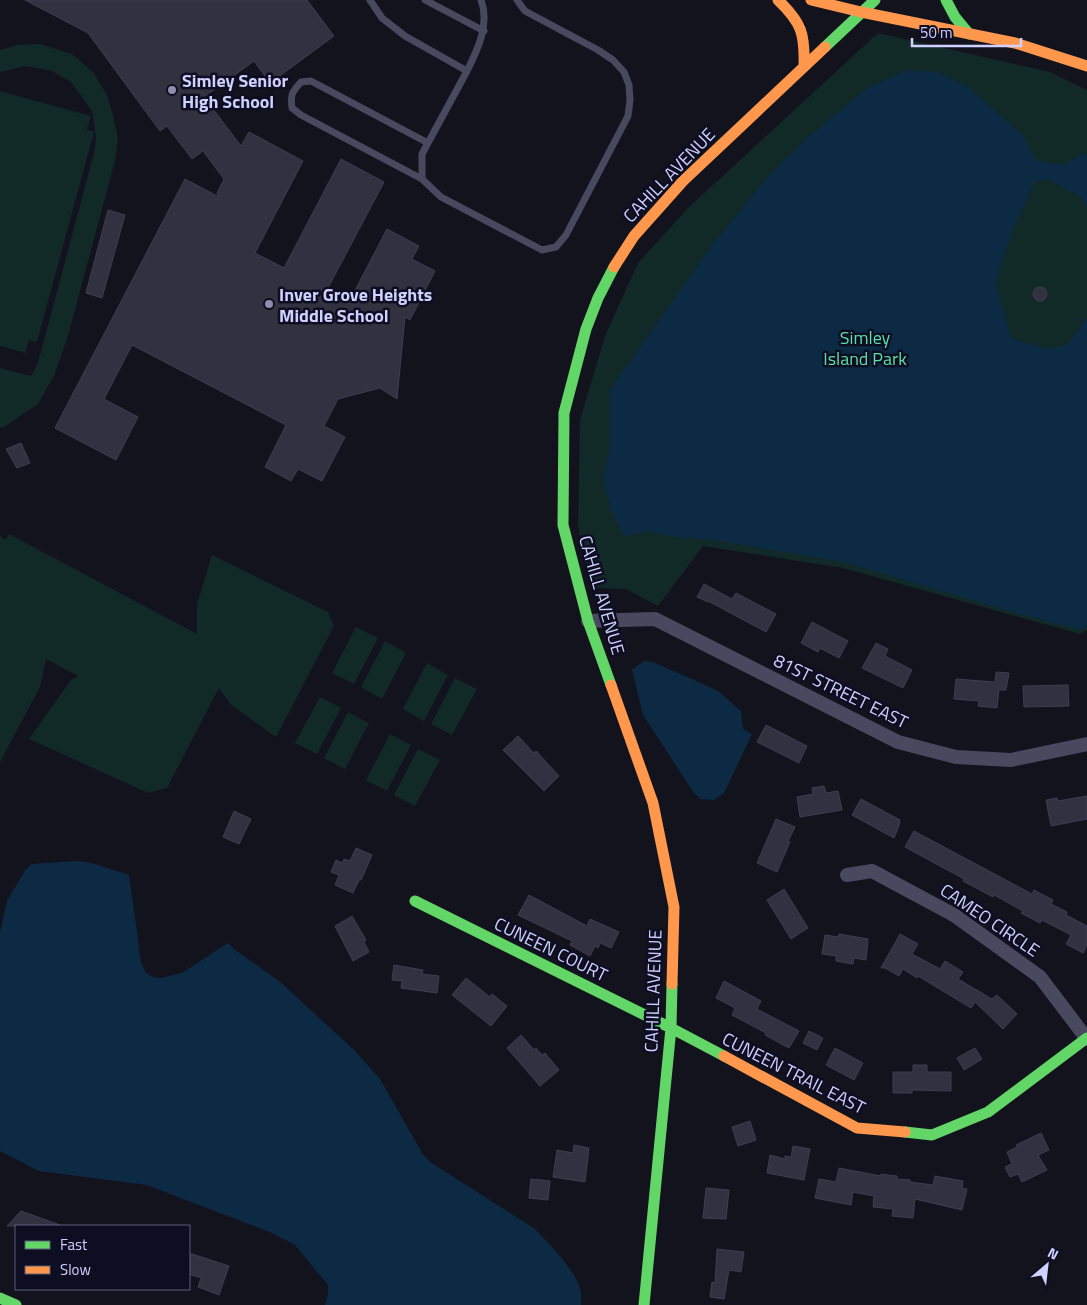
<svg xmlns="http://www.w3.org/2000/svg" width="1087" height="1305" viewBox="0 0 1087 1305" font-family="'Titillium Web',sans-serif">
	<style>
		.green { fill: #112927 }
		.water { fill: #0d2a44 }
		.building { fill: #313140; stroke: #3e3d52 }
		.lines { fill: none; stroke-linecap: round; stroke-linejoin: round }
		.lane { stroke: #48495f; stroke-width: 7 }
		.street { stroke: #48495f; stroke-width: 14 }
		.fast { stroke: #63d668; stroke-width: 11 }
		.slow { stroke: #ff974d; stroke-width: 11 }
		.poi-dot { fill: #8e8eb0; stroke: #0e0e23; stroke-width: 2 }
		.labels { text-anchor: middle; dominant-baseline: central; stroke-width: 5; stroke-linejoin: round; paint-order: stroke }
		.poi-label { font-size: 18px; font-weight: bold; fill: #d0d1ff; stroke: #0e0e23; text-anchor: start }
		.street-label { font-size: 18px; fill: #d0d1ff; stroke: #0e0e23 }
		.park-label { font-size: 18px; fill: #5cdfab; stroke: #0e0e23 }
	</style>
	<rect width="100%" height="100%" fill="#13131e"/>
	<!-- green -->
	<path class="green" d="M878,33L1050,72L1087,90V630L1080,634L843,568L703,546L658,606L626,589L592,588L578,526L580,420L605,336L638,263L688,208Z
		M40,44L72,54L94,73L107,95L113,115L118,138L115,161L68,336L54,376L38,404L4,427H0V368L31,376L38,363L94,153L96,138L92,111L71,82L52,71L25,66L0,72V50L17,45Z
		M0,91L91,116L87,129L94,132L37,342L29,340L25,353L0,346Z
		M9,534L197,634V604L212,555L328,612L334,626L276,737L231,705L219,688L167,788L148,793L29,739L71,680L78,676L46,659L40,687L0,762V536L5,540Z
		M356,627L378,638L354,684L332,673Z
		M385,641L406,653L382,699L361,687Z
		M427,663L448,675L424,721L403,709Z
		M455,678L477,689L452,735L431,724Z
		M320,697L341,708L317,754L295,743Z
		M348,712L369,723L345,769L324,758Z
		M390,734L411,745L387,791L366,780Z
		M418,749L440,760L415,806L394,795Z"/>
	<!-- water -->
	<path class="water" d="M906,70L938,72L968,87L1023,135L1036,161L1064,165L1081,154L1087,156V207L1082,199L1074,193L1049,180L1035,181L1014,227L999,270L996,286L1012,339L1049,349L1068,344L1087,317V626L1081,630L1006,610L844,562L715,540L673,537L647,531L624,536L612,513L603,479L610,448V390L712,245L771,173L814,132L866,89Z
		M644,661L653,662L703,684L718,691L741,711L743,729L752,734L724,793L714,800L701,799L694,793L643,715L632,670Z
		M77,861L91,863L129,875L141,962L146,973L153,977L161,978L182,973L228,943L234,949L279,981L354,1050L380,1079L422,1153L430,1162L535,1229C549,1243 578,1273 581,1293C581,1297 581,1301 581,1305H325L328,1295V1285L295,1245L272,1233L147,1185L39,1171L0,1151V933L7,901L26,869L32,864Z"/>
	<!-- building -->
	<path class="building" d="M25,0H307L334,36L270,83L254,61L204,97L241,146L249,132L303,161L255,253L284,268L341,159L384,182L328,288L350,300L387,229L419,246L412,259L435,271L410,320L405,317L397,399L380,388L338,399L324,426L345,437L322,481L298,469L291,481L265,467L286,425L132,345L104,399L138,417L116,460L55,428L185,179L219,197L217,193L224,179L203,151L192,159L167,126L160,131L88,33Z
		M108,210L125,215L102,298L86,293Z
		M1033 294a7 7 0 1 1 14 0a7 7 0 1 1-14 0Z
		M21,443L30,463L17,468L6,449Z
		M704,584L732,599L736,593L776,614L766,632L708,601V602L697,597Z
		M812,622L848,641L839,658L820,648L818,652L801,643Z
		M876,643L888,649L885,656L912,670L903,688L862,668Z
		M996,672L1009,673L1006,690H999L997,708L978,706L979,701L954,699L956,679L995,682Z
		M1068,685L1069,706L1024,707L1023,686Z
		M766,725L807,746L799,763L757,742Z
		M518,736L534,753L536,751L559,776L544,791L503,750Z
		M824,786L826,793L838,791L842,810L800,817L797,797L813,794L812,788Z
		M1087,796V819L1051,826L1046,800L1057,798L1058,801Z
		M861,799L900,820L899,822L900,823L894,838L852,815Z
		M234,811L251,819L239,844L223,837Z
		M776,819L795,827L788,841L790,842L777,872L757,863Z
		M914,831L1032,894L1034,890L1053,900L1051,904L1067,912L1066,915L1087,926V945L1083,953L1066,944L1071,935L1042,920L1040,923L1021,913L1023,911L994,895L993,897L963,881L964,879L905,847Z
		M356,848L372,855L361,880H359L353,893L335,885L339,875L331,872L336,860L342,863L344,859L350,861Z
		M784,889L808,928L791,939L767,900Z
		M529,895L587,926L590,919L619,932L611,948L600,943L598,948L595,946L590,956L570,945L572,941L518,915Z
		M352,916L366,940L364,942L369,952L353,961L335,926Z
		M839,934L868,939L866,960L854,958L853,964L836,961V956L822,954L825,935L838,937Z
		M900,934L918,944L912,954L940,969L945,961L963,972L958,979L992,999L997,995L1017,1014L1003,1029L975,1002L971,1008L918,976L917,978L903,969L899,976L885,968H881Z
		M394,965L423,970L422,974L439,976L437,993L401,988L402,981L392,980Z
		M466,978L490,997L492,994L507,1006L491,1026L452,995Z
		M724,981L761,1001L757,1009L799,1031L789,1048L765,1035L766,1033L732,1015L735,1008L716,998Z
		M809,1031L823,1038L817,1050L803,1043Z
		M521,1035L534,1050L536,1048L542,1055L545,1053L559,1070L540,1086L507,1048Z
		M835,1048L863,1063L854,1080L826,1065Z
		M975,1048L982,1059L964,1070L957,1058Z
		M913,1065H927V1072H951V1091L912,1090V1093H893V1072H913Z
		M750,1121L756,1140L738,1146L732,1127Z
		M1041,1133L1049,1150L1038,1155L1047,1170L1022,1182L1018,1174L1010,1177L1005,1167L1012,1164L1007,1152L1017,1147L1016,1145Z
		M574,1145L589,1148L585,1182L553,1177L557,1150L573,1153Z
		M793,1146L810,1149L804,1180L767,1173L770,1155L785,1159V1156L791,1157Z
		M839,1168L881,1176V1174L897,1176V1179L910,1180V1182L933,1185L935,1176L963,1181L962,1188L967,1189L962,1210L915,1199L913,1218L892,1216L893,1209L873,1207L874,1196L853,1192L851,1205L815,1198L819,1179L836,1182Z
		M531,1179L550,1181L548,1200L529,1198Z
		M706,1188L729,1190L726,1219L703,1218Z
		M21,1211L60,1225V1226H7Z
		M717,1249L744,1252L741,1272L729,1270L724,1299L710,1297L712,1282L715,1283Z
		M189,1253L229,1266L219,1295L198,1287L201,1278L189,1274Z"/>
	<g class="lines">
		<!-- lane -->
		<path class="lane" d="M370,0L382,18L405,36L467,71L422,154V179L441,197L542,250L556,247L566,235L628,116L630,100L629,85L624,72L613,60L598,50L525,11L517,0
			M425,0L484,31
			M467,71C478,49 490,24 481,0
			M422,179L301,115L292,108C290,95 292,92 301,82L311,81L428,143"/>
		<!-- street -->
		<path class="street" d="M588,621L655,619L898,742L956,757L1011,760L1087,744
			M847,875L872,871L954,915L1040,977L1087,1039"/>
		<!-- fast -->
		<path class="fast" d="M946,0L955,17L969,34
			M825,47L875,0
			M611,685L588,621L563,525L564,413L586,329L598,298L614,267
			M415,901L671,1028L724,1056
			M905,1132L932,1135L988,1112L1087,1038
			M0,1298L16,1305
			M644,1305L671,1028L672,984"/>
		<!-- slow -->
		<path class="slow" d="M778,0C802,23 805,34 804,67
			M811,0L861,12L1015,43L1087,66
			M614,267L634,236L683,181L825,47
			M611,685L653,803L674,907L672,984
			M724,1056L857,1128L905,1132"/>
	</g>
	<!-- markers -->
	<g class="poi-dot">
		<circle cx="172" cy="90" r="5"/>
		<circle cx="269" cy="304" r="5"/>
	</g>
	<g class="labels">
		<!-- poi labels -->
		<g class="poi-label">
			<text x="182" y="80">Simley Senior<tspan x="182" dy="21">High School</tspan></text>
			<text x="279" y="294">Inver Grove Heights<tspan x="279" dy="21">Middle School</tspan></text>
		</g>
		<!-- street labels -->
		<g class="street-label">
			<text transform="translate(669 175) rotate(-46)">CAHILL AVENUE</text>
			<text transform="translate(602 595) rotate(74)">CAHILL AVENUE</text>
			<text transform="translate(841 691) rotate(26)">81ST STREET EAST</text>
			<text transform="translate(990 920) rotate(34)">CAMEO CIRCLE</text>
			<text transform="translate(551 949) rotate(26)">CUNEEN COURT</text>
			<text transform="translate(653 991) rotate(-88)">CAHILL AVENUE</text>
			<text transform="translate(794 1073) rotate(27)">CUNEEN TRAIL EAST</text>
		</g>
		<!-- park labels -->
		<g class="park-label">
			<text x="865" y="337">Simley<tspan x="865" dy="21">Island Park</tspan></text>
		</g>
	</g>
	<!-- legend -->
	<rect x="15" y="1225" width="175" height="65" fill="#0e0e23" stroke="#5c5c7b"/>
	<rect x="25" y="1241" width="25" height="8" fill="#63d668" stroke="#5c5c7b"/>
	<text x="60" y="1250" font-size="15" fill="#d0d1ff">Fast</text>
	<rect x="25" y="1266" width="25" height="8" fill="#ff974d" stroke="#5c5c7b"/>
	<text x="60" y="1275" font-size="15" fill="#d0d1ff">Slow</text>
	<!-- north arrow -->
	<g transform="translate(1047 1265) rotate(28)" stroke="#0e0e23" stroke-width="4" paint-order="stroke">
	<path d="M0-4L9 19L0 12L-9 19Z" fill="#d0d1ff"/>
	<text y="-8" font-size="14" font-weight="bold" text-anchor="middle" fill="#d0d1ff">N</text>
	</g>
	<!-- scale -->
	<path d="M912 38v8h109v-8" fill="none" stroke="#d0d1ff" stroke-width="2.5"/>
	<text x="920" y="38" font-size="15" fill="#d0d1ff" stroke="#0e0e23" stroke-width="4" paint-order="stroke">50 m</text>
</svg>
